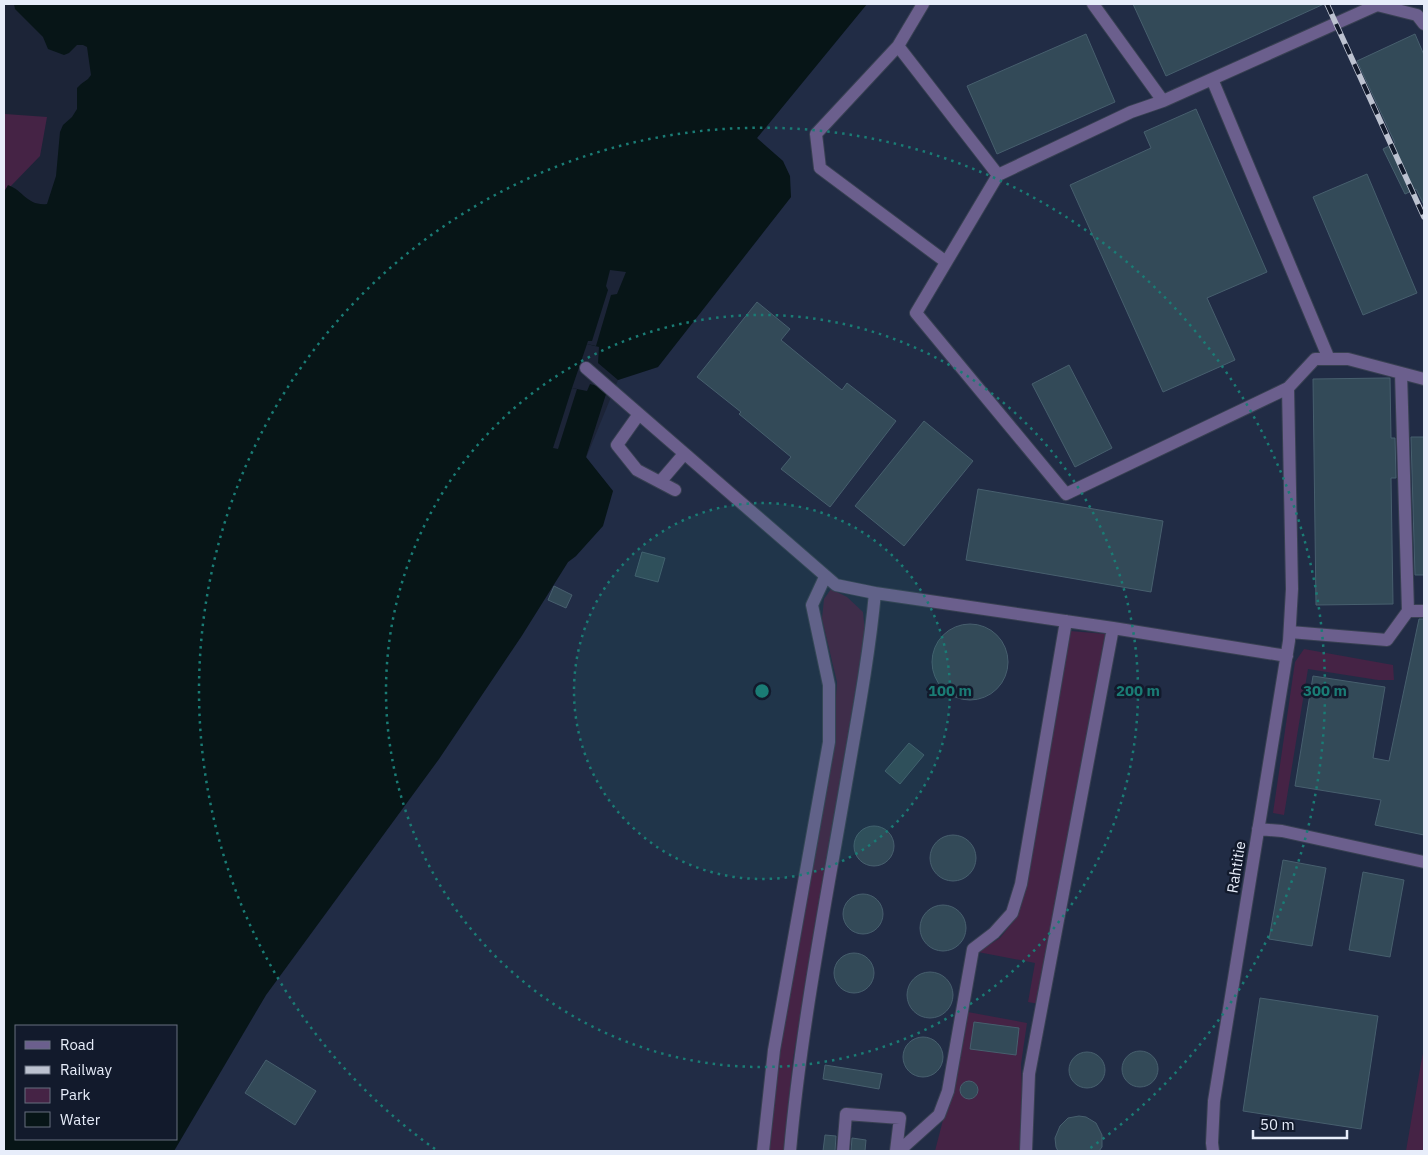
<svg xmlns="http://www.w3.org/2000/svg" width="1428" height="1155" viewBox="0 0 1428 1155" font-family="'IBM Plex Sans',sans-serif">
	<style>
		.built { fill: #212c45 }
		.green { fill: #452345 }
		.water { fill: #071517; fill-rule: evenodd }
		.pier { fill: #1c2437 }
		.building { fill: #334a58; stroke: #475f6e }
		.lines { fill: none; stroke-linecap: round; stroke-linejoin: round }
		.minor-casing { stroke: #384052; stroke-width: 14 }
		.minor { stroke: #6b5f8d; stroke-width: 12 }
		.rail-casing { stroke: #bcc2d0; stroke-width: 5.5 }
		.rail { stroke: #121a2c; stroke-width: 4; stroke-dasharray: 11; stroke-linecap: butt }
		.ring { fill: none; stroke: #1a7c75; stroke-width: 2.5; stroke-dasharray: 2.5 5 }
		.labels { text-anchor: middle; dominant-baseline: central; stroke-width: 5; stroke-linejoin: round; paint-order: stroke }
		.street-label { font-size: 15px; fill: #e7edfa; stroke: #121a2c }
		.centre { fill: #1a7c75; stroke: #121a2c; stroke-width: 2.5 }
		.ring-label { font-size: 15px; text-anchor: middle; font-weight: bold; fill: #1a7c75; stroke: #121a2c; stroke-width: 5; stroke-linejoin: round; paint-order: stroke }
	</style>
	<rect width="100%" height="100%" fill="#1c2437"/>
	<!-- built -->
	<path class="built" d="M867,4H1424V1151H174L266,995L439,759L521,637L568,562L576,556L613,491L586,458L618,380L658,367L791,197L783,161L756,139Z"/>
	<!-- green -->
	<path class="green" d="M4,109L5,114L47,117L40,156L9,188L4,191Z
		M831,589L847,597L863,612L865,633L820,902L793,1059L784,1151H769L779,1052L833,740L837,682L822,619L824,599Z
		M1070,631L1107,634L1039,1004L1028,1002L1035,963L978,952L1000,938L1016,918Z
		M1304,649L1393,665L1394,680H1378L1308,669L1284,815L1273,813L1295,662Z
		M968,1012L1027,1023L1021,1064L1023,1124L1022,1151H935L952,1085Z
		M1424,1049V1151H1406L1421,1063Z"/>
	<!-- water -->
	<path class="water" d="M14,4H867L757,138L783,161L790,176L791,197L658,367L618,380L598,363L599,347L587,344L572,388L587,391L590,384L601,387L607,391L586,457L613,491L603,526L576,556L568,562L521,637L439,759L266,995L174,1151H4V192L8,185C24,191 27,206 47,204L56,176L60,132L63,125L72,117L77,109V88L81,84L88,79L91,75L87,47L83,45H77L69,53L64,55L48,49L43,37L15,9ZM16,1026H176V1139H16Z"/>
	<!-- pier -->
	<path class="pier" d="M610,270L626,272L617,294L611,295L596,346L587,344L588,341H592L608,290L606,286Z
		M572,388L577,389L558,449L553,448Z"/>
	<!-- building -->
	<path class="building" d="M1133,4H1324L1166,76Z
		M1086,34L1115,102L997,154L967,86Z
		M1415,34L1424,55V205L1416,189L1405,194L1383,149L1395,143L1357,61Z
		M1196,109L1267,272L1207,298L1235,360L1163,392L1070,185L1151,148L1144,132Z
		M1367,174L1417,293L1363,315L1313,197Z
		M757,302L790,329L781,340L842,390L847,383L896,421L830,507L781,469L791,457L739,414L741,412L697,377Z
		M1069,365L1112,448L1075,467L1032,384Z
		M1386,378H1390L1391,438H1395L1396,478H1391L1393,604L1316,605L1313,379Z
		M924,421L973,461L904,546L855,506Z
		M1411,437H1424V575H1415Z
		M978,489L1163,521L1151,592L966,560Z
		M642,552L665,558L658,582L635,576Z
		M554,586L572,595L566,608L548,600Z
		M1419,619H1424V835L1375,825L1381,800L1295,786L1313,676L1385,687L1373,758L1389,761Z
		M932 662a38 38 0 1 1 76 0a38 38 0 1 1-76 0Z
		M909,743L924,755L900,784L885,771Z
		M854 846a20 20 0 1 1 40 0a20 20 0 1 1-40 0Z
		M930 858a23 23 0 1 1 46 0a23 23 0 1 1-46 0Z
		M1283,860L1326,868L1312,946L1269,939Z
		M1363,872L1404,880L1390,957L1349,950Z
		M843 914a20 20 0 1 1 40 0a20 20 0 1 1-40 0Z
		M920 928a23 23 0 1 1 46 0a23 23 0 1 1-46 0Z
		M834 973a20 20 0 1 1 40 0a20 20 0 1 1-40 0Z
		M907 995a23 23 0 1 1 46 0a23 23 0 1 1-46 0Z
		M1260,998L1378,1016L1361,1129L1243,1111Z
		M974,1022L1019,1028L1016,1055L970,1049Z
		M903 1057a20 20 0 1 1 40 0a20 20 0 1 1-40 0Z
		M1122 1069a18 18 0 1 1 36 0a18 18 0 1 1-36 0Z
		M1069 1070a18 18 0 1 1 36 0a18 18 0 1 1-36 0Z
		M266,1060L316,1091L295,1125L245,1093Z
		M825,1065L882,1074L879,1089L823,1079Z
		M960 1090a9 9 0 1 1 18 0a9 9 0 1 1-18 0Z
		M1079,1116L1086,1117L1096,1123L1102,1135V1147L1099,1151H1058L1056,1147L1055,1138L1060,1126L1068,1118Z
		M825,1135L836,1136L835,1151H823Z
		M852,1138L866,1140L865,1151H851Z"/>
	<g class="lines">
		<defs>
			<path id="minor" d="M923,4L898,46L816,134L820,168L946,262
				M1093,4L1163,101
				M898,46L998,175
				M1212,79L1329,359
				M586,368L836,585L875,593C869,657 857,720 846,784C825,906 801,1028 790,1151
				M1288,388L1066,494L916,313L998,175L1131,112L1163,101L1377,5L1417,15L1424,24
				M639,414L617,445L637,470L675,490
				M660,482L684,454
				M875,593L1113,628L1029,1074L1026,1151
				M1408,611H1424
				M1113,628L1287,656
				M1290,632L1387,640L1408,611L1401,373
				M1258,829L1282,831L1424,862
				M763,1151L774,1050L829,742V685L812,605L825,577
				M843,1151L846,1114L900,1118L896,1151
				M899,1151L939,1115L948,1091L973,949L994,933L1012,913L1021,884L1066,621
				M1213,1151L1212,1143L1214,1101L1289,641L1292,589L1288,388L1315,359H1348L1424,379"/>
		</defs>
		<!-- minor casing -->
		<use href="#minor" class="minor-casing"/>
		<!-- minor -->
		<use href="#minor" class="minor"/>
		<defs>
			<path id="rail" d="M1327,4L1424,217"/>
		</defs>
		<!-- rail casing -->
		<use href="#rail" class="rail-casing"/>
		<!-- rail -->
		<use href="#rail" class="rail"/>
	</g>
	<!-- distance rings -->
	<circle cx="762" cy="691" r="188" fill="#1a7c75" fill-opacity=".12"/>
	<g class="ring">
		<circle cx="762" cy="691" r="188"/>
		<circle cx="762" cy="691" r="376"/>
		<path d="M435 1149A563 563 0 1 1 1089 1149"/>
	</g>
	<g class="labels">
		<!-- street labels -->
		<g class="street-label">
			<text transform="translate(1236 867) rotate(-81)">Rahtitie</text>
		</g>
	</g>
	<circle cx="762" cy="691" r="8" class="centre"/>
	<g class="ring-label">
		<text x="950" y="696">100 m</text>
		<text x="1138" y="696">200 m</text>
		<text x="1325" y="696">300 m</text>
	</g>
	<!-- border -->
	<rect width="1428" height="1155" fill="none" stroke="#e7edfa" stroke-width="10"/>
	<!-- legend -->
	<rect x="15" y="1025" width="162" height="115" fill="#121a2c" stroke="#676e7e"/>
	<rect x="25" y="1041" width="25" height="8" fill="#6b5f8d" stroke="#676e7e"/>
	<text x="60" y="1050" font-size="15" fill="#e7edfa">Road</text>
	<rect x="25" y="1066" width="25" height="8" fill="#bcc2d0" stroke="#676e7e"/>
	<text x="60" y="1075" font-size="15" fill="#e7edfa">Railway</text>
	<rect x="25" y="1088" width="25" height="15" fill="#452345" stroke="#676e7e"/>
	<text x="60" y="1100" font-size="15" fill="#e7edfa">Park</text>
	<rect x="25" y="1112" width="25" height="15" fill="#071517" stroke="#676e7e"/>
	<text x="60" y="1125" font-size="15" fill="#e7edfa">Water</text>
	<!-- scale -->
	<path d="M1253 1130v8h94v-8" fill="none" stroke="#e7edfa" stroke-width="2.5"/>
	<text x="1260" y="1130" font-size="15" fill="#e7edfa" stroke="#121a2c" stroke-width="4" paint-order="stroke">50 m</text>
</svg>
